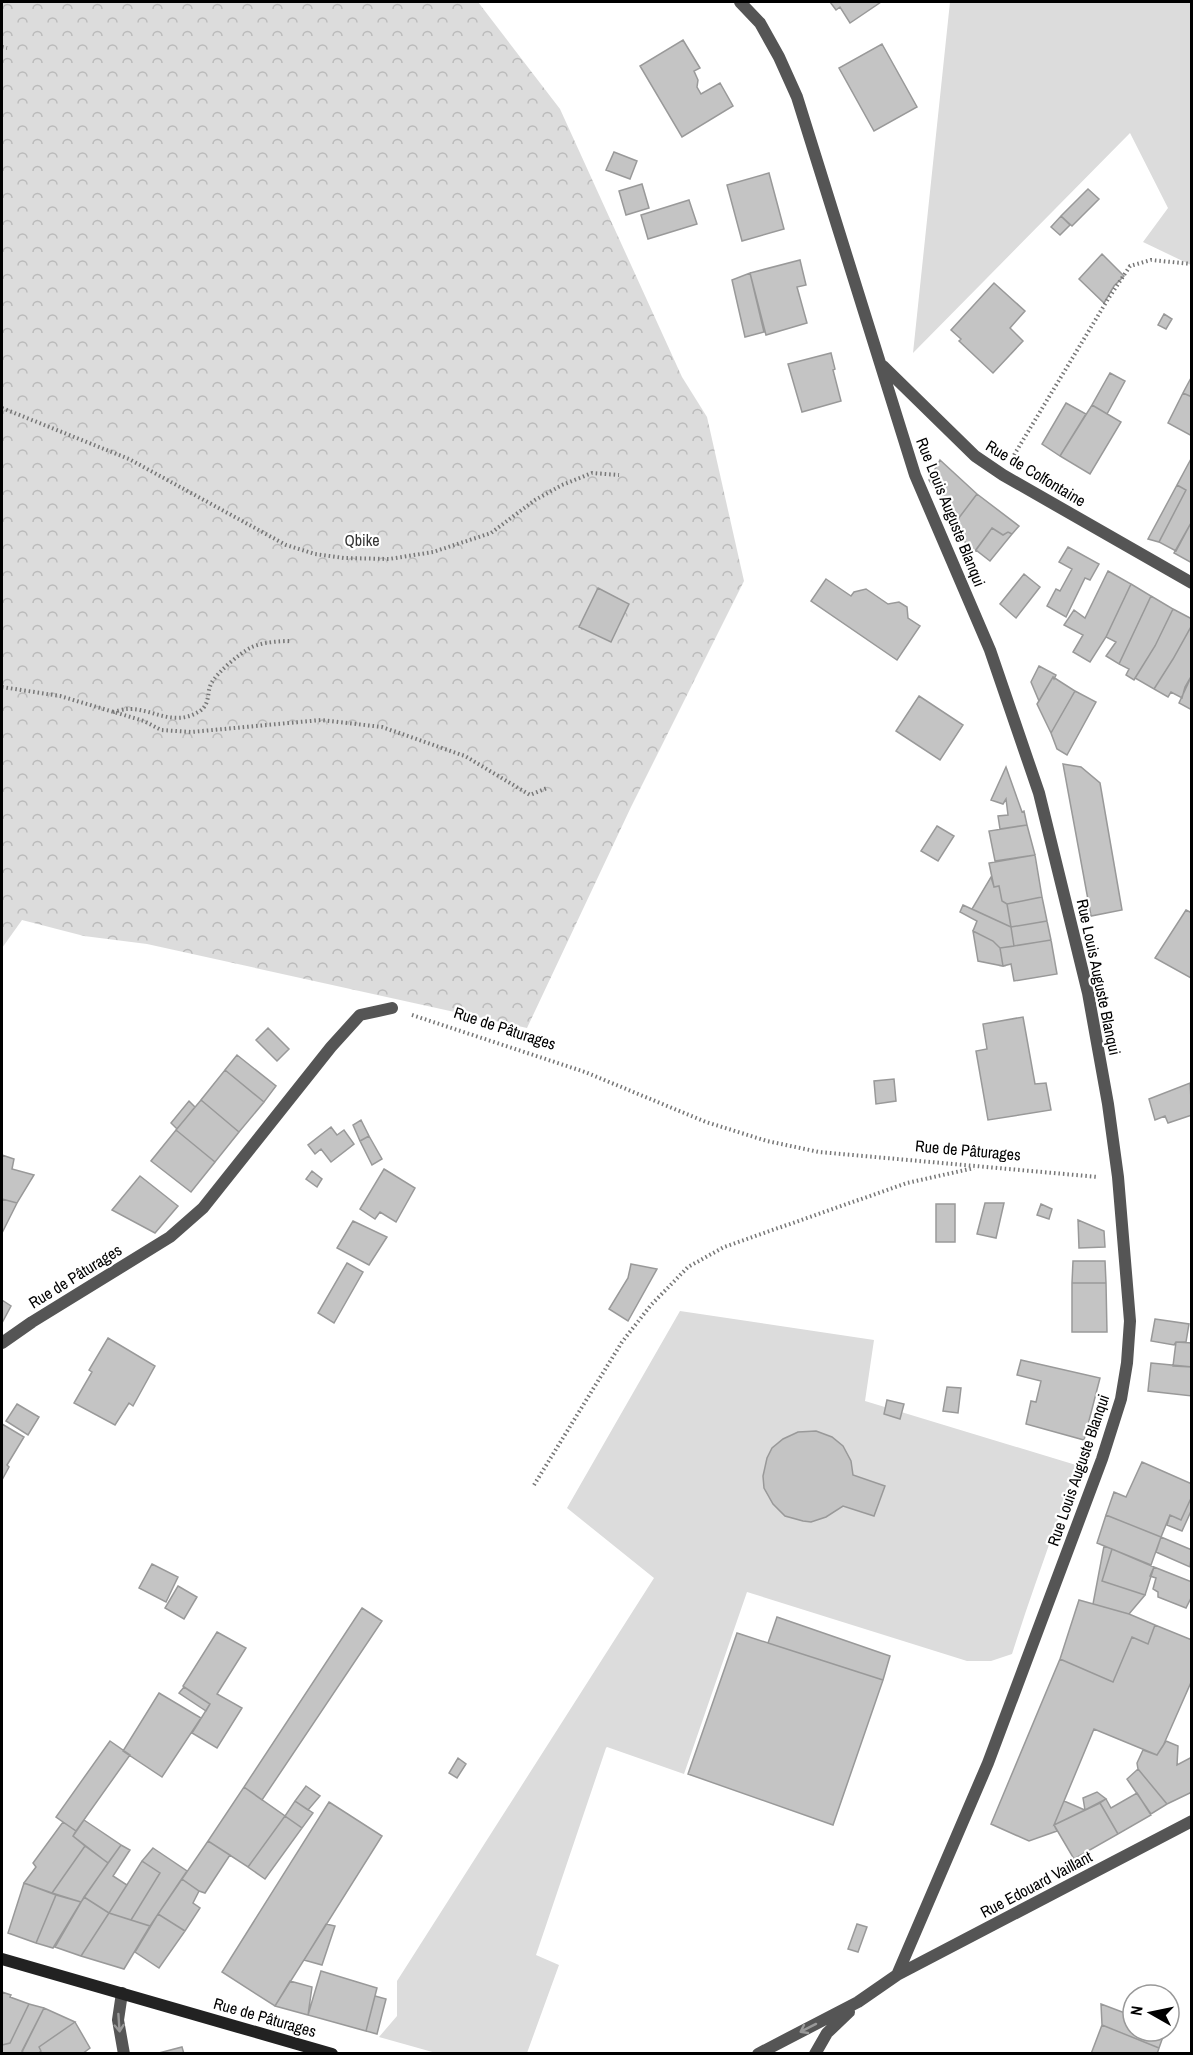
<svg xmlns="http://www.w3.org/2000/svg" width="1193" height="2055" viewBox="0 0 1193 2055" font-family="'Archivo Narrow',sans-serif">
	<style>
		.grass { fill: #dcdcdc }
		.park { fill: url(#park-crowns) }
		.building { fill: #c4c4c4; stroke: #999; stroke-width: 1.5 }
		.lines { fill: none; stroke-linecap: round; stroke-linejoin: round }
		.path { stroke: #777; stroke-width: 4; stroke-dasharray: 1.5 3; stroke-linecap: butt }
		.street { stroke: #555; stroke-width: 12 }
		.secondary { stroke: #222; stroke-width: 12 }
		.oneway { stroke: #999 }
		.labels { text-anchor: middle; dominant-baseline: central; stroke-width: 4.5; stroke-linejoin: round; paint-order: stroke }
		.street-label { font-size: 16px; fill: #000; stroke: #fff }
		.park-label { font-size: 16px; fill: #333; stroke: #fff }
	</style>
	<defs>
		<pattern id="park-crowns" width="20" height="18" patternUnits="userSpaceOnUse" patternTransform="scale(1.5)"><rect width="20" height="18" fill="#dcdcdc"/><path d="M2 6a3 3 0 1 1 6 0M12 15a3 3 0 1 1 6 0" fill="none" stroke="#bbb"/></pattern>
	</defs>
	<rect width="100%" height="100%" fill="#fff"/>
	<!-- grass -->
	<path class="grass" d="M950,2H1191V265L1143,242L1168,208L1130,133L913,353Z
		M680,1311L874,1340L865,1401L1076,1465C1056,1528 1032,1590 1012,1654L991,1661H967L747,1592L684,1774L607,1747L606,1748L536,1955L559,1965L527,2053H436L379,2037L397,2016V1981L654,1578L567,1508Z"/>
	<!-- park -->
	<path class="park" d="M2,2H478L560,109L682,377L707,417L744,581L631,807L527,1028L147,944L84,936L22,920L2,948Z"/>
	<!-- building -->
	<path class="building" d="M830,2H881L850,23L840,7L836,10Z
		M683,40L700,68L694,71L698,80L697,87L701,94L720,83L733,106L682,137L640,66Z
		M882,44L917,107L874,131L839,68Z
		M614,152L637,161L630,179L606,170Z
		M769,173L784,229L742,241L727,185Z
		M642,184L649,208L626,215L619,191Z
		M1088,189L1099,199L1072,226L1061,216Z
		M689,200L697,224L648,239L641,215Z
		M1061,216L1070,225L1060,235L1051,227Z
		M1102,254L1124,276L1114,286L1104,303L1079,279Z
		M800,260L806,285L797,287L807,323L766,335L750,273Z
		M750,273L764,332L745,337L732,280Z
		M994,283L1025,311L1010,328L1023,341L993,373L959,341L961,339L951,330Z
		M1164,314L1172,319L1166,329L1158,325Z
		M831,353L835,369L833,370L841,401L802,412L788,364Z
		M1110,373L1125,381L1107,414L1092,405Z
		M1192,376V397L1183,393Z
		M1183,393L1192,397V436L1168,423Z
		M1066,403L1086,414L1060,456L1042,444Z
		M1092,405L1121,422L1090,474L1060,456Z
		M1192,457V521L1176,551L1159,542L1186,490L1177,485Z
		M940,460L977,494L955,523L929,480Z
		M1177,485L1186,490L1159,542L1148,539Z
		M977,494L1019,526L1012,534L1008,532L1003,535L992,528L972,555L955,523Z
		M1192,521V563L1174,553Z
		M992,528L1003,535L1008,532L1012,534L990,561L976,550Z
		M1068,547L1099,564L1090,580L1085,578L1066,617L1047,606L1056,589L1060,591L1072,569L1059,562Z
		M1108,571L1131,584L1106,637L1090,662L1073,652L1083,635L1064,625L1074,610L1085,618Z
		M1024,574L1040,587L1016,618L1000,604Z
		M826,579L851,596L854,592L866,589L888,604L899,602L907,607L908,618L920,626L897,660L811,601Z
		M1131,584L1151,596L1119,664L1106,656L1116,642L1106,637Z
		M598,588L629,604L611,642L579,627Z
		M1151,596L1173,609L1155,646L1134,680L1126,675L1129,669L1119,664Z
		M1173,609L1192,619V625L1173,659L1154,689L1135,678L1155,646Z
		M1192,625V675L1185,687L1182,698L1171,692L1168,697L1154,689L1173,659Z
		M1039,666L1056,675L1054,679L1053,677L1039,701L1031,682Z
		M1192,675V710L1179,703Z
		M1053,677L1075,691L1051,733L1037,704Z
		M1075,691L1096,702L1067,755L1057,749L1051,733Z
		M919,696L963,725L940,760L896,731Z
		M1063,764L1081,767L1100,783L1122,910L1091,916Z
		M1006,767L1022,812L1024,811L1027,825L1000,829L998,816L1008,815L1006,799L1003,804L991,800Z
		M1027,825L1035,855L995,861L989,831Z
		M937,826L954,836L938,861L921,851Z
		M1035,855L1042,897L1007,904L1002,901L999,886L994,887L989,863Z
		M991,877L994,887L999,886L1002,901L1007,904L1011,927L972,909Z
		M1042,897L1047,921L1011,927L1007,904Z
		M963,905L1011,927L1014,946L1000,948L993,941L973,931L977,921L960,912Z
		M1186,910L1192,913L1191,978L1155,958Z
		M1047,921L1051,940L1014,946L1011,927Z
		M973,931L993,941L1000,948L1003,966L978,961Z
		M1051,940L1057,974L1014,981L1011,964L1003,966L1000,948Z
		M1023,1017L1035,1084L1046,1083L1051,1110L988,1120L976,1051L987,1049L983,1024Z
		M268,1028L289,1049L277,1061L256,1040Z
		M237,1055L276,1086L264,1102L225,1070Z
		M225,1070L264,1102L239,1132L201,1100Z
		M894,1079L896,1101L876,1104L874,1081Z
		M1190,1083L1192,1115L1168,1123L1165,1116L1155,1120L1149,1099Z
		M201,1100L239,1132L215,1162L176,1130Z
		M189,1101L195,1107L177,1129L171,1123Z
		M361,1120L369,1136L360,1141L353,1125Z
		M331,1127L337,1135L344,1130L354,1144L331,1162L321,1149L315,1154L308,1145Z
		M176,1130L215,1162L191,1192L151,1161Z
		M369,1136L382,1159L372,1165L360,1141Z
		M2,1155L14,1159L12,1169L34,1175L17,1203L2,1199Z
		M384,1169L415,1188L396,1222L380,1212L375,1219L360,1209Z
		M312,1171L322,1179L317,1187L306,1179Z
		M140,1176L178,1206L155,1233L112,1210Z
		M2,1199L17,1203L2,1233Z
		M985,1203H1004L996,1238L977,1234Z
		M936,1204H955V1242H936Z
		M1041,1204L1052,1209L1049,1219L1037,1215Z
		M1078,1220L1104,1231L1105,1247L1079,1248Z
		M353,1221L387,1237L369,1265L337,1248Z
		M1073,1261H1105L1106,1283H1072Z
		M347,1263L363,1272L334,1323L318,1313Z
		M631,1264L657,1269L628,1321L609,1309L628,1278Z
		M1072,1283H1106L1107,1332H1072Z
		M2,1300L11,1306L2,1323Z
		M1155,1319L1189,1324L1186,1342H1176L1174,1345L1151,1341Z
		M108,1338L155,1366L133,1406L129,1403L115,1425L74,1403L92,1372L89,1370Z
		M1176,1342L1192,1343V1367L1173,1366Z
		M1021,1360L1100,1378L1084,1440L1026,1424L1031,1401L1036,1402L1041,1381L1017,1375Z
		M1151,1363L1192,1367V1396L1148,1391Z
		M947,1387L961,1388L958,1413L943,1411Z
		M887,1400L904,1404L900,1419L884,1414Z
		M17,1404L39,1417L28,1435L6,1421Z
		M2,1424L24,1437L7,1465L9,1467L2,1480Z
		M816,1431L832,1437L843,1446L851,1461L853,1475L885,1486L874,1516L843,1506L826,1517L811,1522L803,1521L785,1516L773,1504L764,1488L763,1476L767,1458L772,1448L783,1439L798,1432Z
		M1142,1462L1192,1484V1496L1181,1520L1170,1515L1161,1537L1106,1515L1114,1492L1126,1497Z
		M1192,1496V1509L1182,1531L1167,1525L1170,1515L1181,1520Z
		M1106,1515L1161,1537L1151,1565L1097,1543Z
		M1161,1537L1192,1550L1190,1567L1156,1552Z
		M1104,1546L1112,1549L1102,1581L1145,1595L1129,1614L1093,1604Z
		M1112,1549L1154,1567L1145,1595L1102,1581Z
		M152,1564L178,1577L166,1602L139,1588Z
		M1154,1567L1192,1582V1596L1186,1608L1158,1597V1592L1153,1589L1156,1578L1150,1576Z
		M178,1586L197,1597L184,1619L165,1608Z
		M1079,1600L1129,1614L1155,1625L1148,1644L1132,1637L1113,1682L1060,1659Z
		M362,1608L382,1621L262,1800L244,1787Z
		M777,1617L890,1656L883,1680L768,1643Z
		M1155,1625L1192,1640V1680L1163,1746L1157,1755L1094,1729L1054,1825L1057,1831L1029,1841L991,1824L1060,1659L1113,1682L1132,1637L1148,1644Z
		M217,1632L246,1648L217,1694L242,1708L217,1748L192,1733L210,1704L183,1686Z
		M737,1633L883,1680L833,1825L688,1774Z
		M184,1687L210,1704L206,1711L179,1693Z
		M159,1693L201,1718L162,1777L123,1751Z
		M110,1741L130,1755L76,1831L56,1817Z
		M1166,1741L1178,1746L1177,1765L1192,1757V1792L1167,1804L1138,1769L1137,1763L1143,1750L1157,1755Z
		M458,1758L466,1764L457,1778L449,1773Z
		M1138,1769L1167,1804L1151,1814L1127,1779Z
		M306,1786L320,1796L308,1810L295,1801Z
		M244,1787L285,1816L248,1867L208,1841Z
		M1097,1792L1106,1799L1085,1810L1083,1798Z
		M1137,1793L1151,1815L1118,1834L1100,1803L1106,1799L1111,1808Z
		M295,1801L313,1813L302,1828L285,1816Z
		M1064,1801L1085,1810L1054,1825Z
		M329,1802L382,1836L275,2006L222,1972Z
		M1100,1803L1118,1834L1074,1859L1054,1825Z
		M285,1816L302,1828L265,1879L248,1867Z
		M84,1820L121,1845L108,1863L73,1836Z
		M63,1822L76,1831L73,1836L85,1846L52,1893L24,1883L36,1867L33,1863Z
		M208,1841L230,1855L205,1893L199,1891L182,1879Z
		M121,1845L130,1850L113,1876L127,1885L109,1913L84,1897Z
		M85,1846L108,1863L81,1902L52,1893Z
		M153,1848L187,1871L150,1926L131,1920L160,1873L142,1861Z
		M142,1861L160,1873L131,1920L109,1913Z
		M182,1879L199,1891L193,1903L200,1908L185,1931L158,1914Z
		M24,1883L56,1895L36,1943L8,1933Z
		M56,1895L81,1902L53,1948L36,1943Z
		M84,1897L109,1913L81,1956L55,1947Z
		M109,1913L150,1926L124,1969L81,1956Z
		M158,1914L185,1931L159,1968L135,1952Z
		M326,1924L335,1926L322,1965L304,1960Z
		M857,1924L867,1927L858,1952L848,1949Z
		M321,1971L377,1988L366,2031L308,2015Z
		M290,1981L312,1987L308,2015L275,2006Z
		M2,1992L11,1995L10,1997L29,2004L10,2043L2,2045Z
		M375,1996L386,1999L377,2034L366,2031Z
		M29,2004L44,2008L21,2054H2V2045L10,2043Z
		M1101,2004L1133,2016V2031H1165L1159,2048L1102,2025Z
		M44,2008L75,2022L39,2047L41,2051L38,2054H24L22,2051Z
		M75,2022L90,2048L82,2054H38L41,2051L39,2047Z
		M1102,2025L1159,2048L1157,2054H1091Z
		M182,2047L184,2054H155Z"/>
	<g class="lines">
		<!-- path -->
		<path class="path" d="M2,47L7,48
			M2,408L129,459L286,545L315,554L344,558L389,559L433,552L491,533L535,500L562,485L592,473L619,475
			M1014,455L1108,299L1130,266L1151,260L1192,264
			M2,687L60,696L144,721L161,730L191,732L321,720L382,727L465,756L530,795L547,788
			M113,712C118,711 123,709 127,709C153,708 173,728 200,711C211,703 206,692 212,682C218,672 240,653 250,648C262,642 279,641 291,641
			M412,1015L585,1072L706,1122L767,1141L819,1152L1098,1177
			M534,1485L622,1342L651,1305L688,1267L724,1247L907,1183L974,1168"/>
		<!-- street -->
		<path class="street" d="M740,2L760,23L779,57L797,97L915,475L990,650L1039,793L1088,993L1108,1104L1118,1177L1130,1321L1127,1363L1121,1399L1102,1459L988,1763L897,1975
			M883,366L975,456L1003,475L1192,583
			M2,1343L32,1322L170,1237L203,1208L331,1047L360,1015L392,1008
			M122,1993L118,2020L124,2054
			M758,2054L858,2002L897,1975L1192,1821
			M815,2054L827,2033L849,2012"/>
		<!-- secondary -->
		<path class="secondary" d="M2,1959L332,2054"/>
	</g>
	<!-- one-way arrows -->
	<defs><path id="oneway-shaft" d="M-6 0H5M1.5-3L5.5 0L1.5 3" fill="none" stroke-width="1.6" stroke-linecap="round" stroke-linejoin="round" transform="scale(1.5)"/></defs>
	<g class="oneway">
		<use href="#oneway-shaft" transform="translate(119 2023) rotate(86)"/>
		<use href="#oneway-shaft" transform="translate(808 2028) rotate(153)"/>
	</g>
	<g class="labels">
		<!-- street labels -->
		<g class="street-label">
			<text transform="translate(1036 473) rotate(31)">Rue de Colfontaine</text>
			<text transform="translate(951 512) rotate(68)">Rue Louis Auguste Blanqui</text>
			<text transform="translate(1099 977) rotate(78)">Rue Louis Auguste Blanqui</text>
			<text transform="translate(505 1028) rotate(18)">Rue de Pâturages</text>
			<text transform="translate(968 1150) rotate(5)">Rue de Pâturages</text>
			<text transform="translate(75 1276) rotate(-32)">Rue de Pâturages</text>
			<text transform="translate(1078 1470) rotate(-71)">Rue Louis Auguste Blanqui</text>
			<text transform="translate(1036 1884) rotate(-28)">Rue Edouard Vaillant</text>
			<text transform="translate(265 2017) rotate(16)">Rue de Pâturages</text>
		</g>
		<!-- park labels -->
		<g class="park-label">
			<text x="362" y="540">Qbike</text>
		</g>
	</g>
	<!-- border -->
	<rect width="1193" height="2055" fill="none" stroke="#000000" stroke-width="6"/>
	<!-- north arrow -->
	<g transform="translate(1151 2013) rotate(279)"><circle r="28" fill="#ffffff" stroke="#999999" stroke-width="1.5"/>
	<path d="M0-4.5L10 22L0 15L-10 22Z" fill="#000000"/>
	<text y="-9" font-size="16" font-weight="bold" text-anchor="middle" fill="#000000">N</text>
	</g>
</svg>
